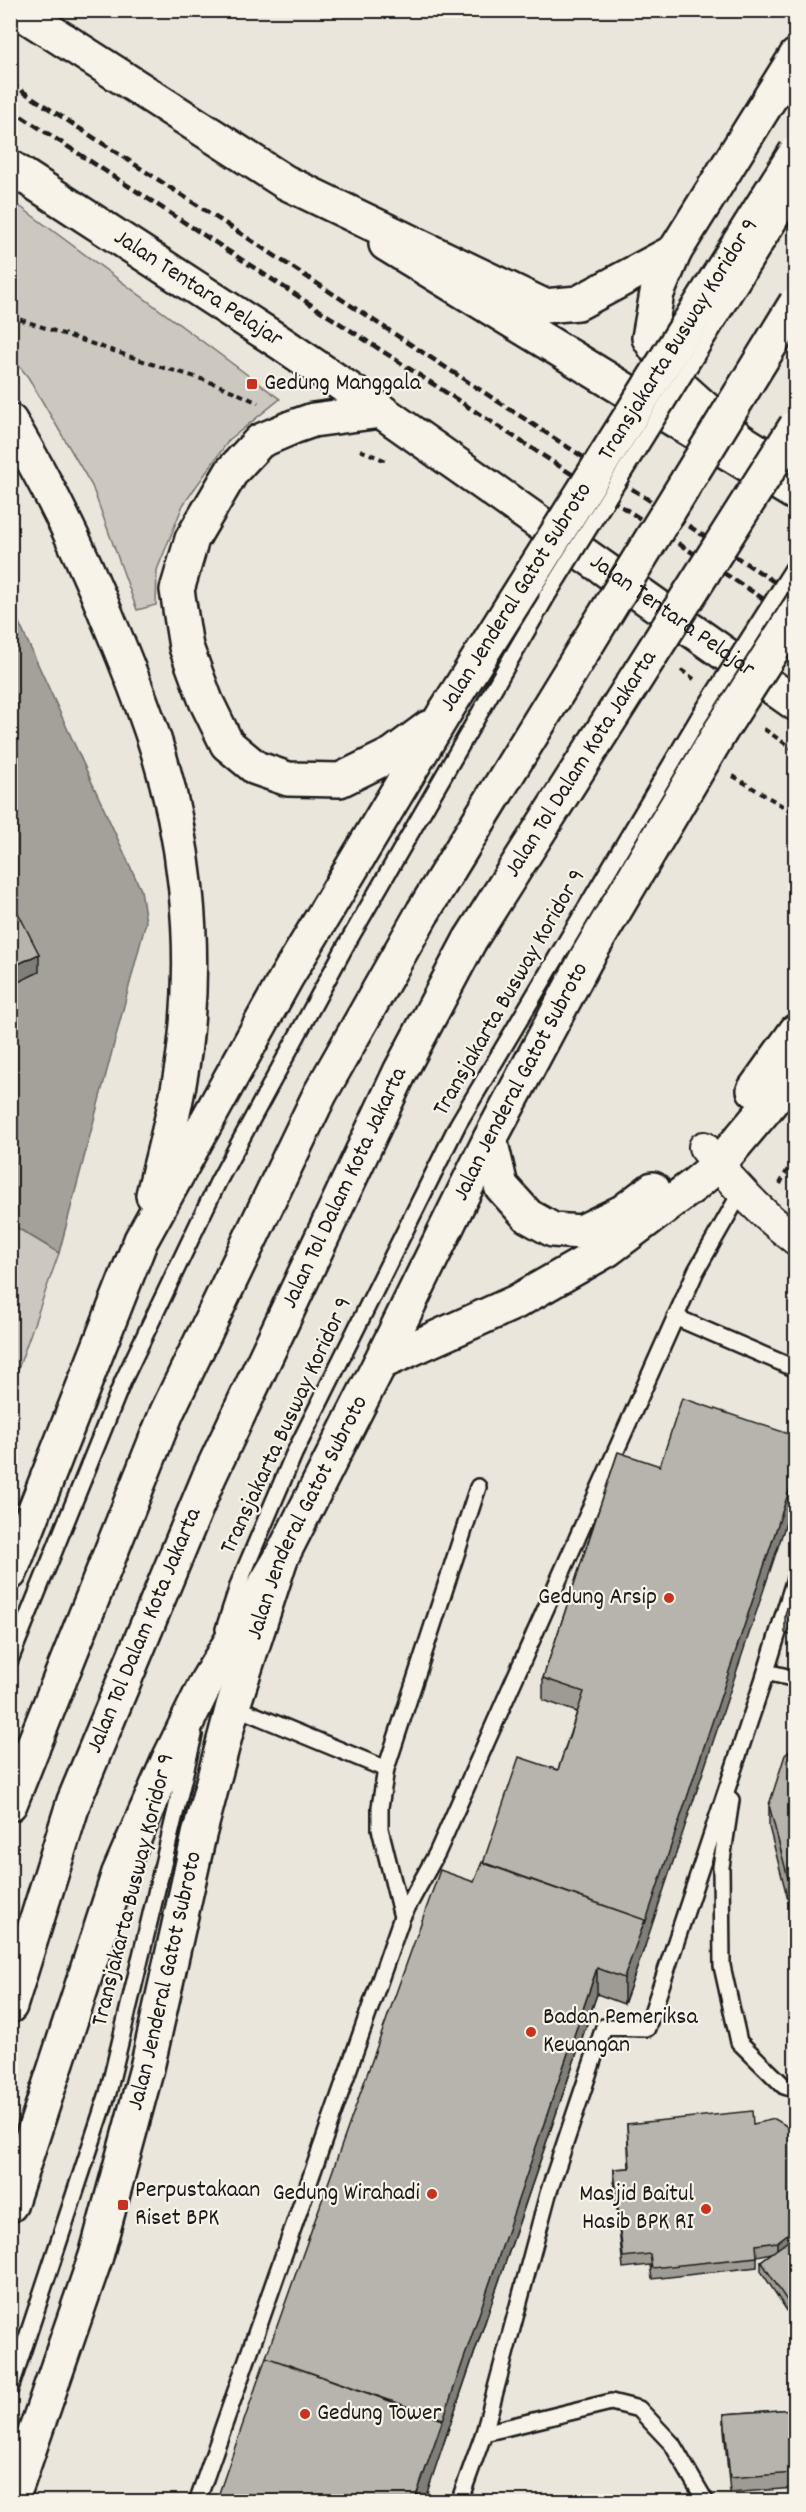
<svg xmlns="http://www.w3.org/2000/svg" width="806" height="2512" viewBox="0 0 806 2512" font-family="Dekko,sans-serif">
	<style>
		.green { fill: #ccc8c0; stroke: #74726e; stroke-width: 1.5 }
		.water { fill: #a3a19a; stroke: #6d6c68; stroke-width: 1.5 }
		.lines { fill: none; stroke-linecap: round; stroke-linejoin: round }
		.service-casing { stroke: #1c1c1c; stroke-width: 20 }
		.minor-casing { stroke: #1c1c1c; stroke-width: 34 }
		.primary-casing { stroke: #1c1c1c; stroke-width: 38 }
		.trunk-casing { stroke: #1c1c1c; stroke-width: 38 }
		.motorway-casing { stroke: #1c1c1c; stroke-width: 38 }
		.path { stroke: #1c1c1c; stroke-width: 4; stroke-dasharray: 6 4.5; stroke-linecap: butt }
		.service { stroke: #f7f3e8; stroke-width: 15 }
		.minor { stroke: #f7f3e8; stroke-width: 30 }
		.primary { stroke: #f7f3e8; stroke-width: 33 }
		.trunk { stroke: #f7f3e8; stroke-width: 33 }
		.motorway { stroke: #f7f3e8; stroke-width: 33 }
		.rail { stroke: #1c1c1c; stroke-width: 4.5; stroke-dasharray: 9 4.5; stroke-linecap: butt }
		.service-bridge-casing { stroke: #1c1c1c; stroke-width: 20; stroke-linecap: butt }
		.trunk-bridge-casing { stroke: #1c1c1c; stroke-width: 38; stroke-linecap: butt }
		.motorway-bridge-casing { stroke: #1c1c1c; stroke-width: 38; stroke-linecap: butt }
		.service-bridge { stroke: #f7f3e8; stroke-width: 15 }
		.trunk-bridge { stroke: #f7f3e8; stroke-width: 33 }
		.motorway-bridge { stroke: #f7f3e8; stroke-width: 33 }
		.wall { fill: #9d9b94; stroke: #1c1c1c; stroke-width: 1.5 }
		.shaded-wall { fill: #7f7e78; stroke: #1c1c1c; stroke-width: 1.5 }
		.building { fill: #b6b4ac; stroke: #1c1c1c; stroke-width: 1.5 }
		.poi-dot { fill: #c8321e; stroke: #f7f3e8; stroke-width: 2 }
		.labels { text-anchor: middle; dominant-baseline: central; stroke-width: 4.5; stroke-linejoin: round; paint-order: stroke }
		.street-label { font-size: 24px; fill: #1c1c1c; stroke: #f7f3e8 }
		.poi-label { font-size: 24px; fill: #1c1c1c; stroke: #f7f3e8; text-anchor: start }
	</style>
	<rect width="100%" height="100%" fill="#eae6dc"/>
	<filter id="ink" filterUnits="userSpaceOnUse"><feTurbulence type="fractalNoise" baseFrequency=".0167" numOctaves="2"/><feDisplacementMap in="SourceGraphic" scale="12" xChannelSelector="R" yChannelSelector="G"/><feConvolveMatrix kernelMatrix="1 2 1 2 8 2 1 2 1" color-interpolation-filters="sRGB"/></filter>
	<g filter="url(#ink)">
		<!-- green -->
		<path class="green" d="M14,202L280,399L229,440L183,505L157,570L156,605L137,610L92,486L28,377L11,356L10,204Z
			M11,1224L59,1253L11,1389Z"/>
		<!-- water -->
		<path class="water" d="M10,603L141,890L146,922L59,1253L11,1224Z"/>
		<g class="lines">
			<defs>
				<path id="service" d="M675,1317L796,1369
					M224,1629L239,1583L294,1454L458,1124L699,717
					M10,1660L123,1381L218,1182L345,947L547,596
					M766,1672L796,1679
					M763,1681L796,1575
					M233,1706L386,1769L380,1807V1829L402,1917
					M386,1769L478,1487
					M731,1800L721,1867L722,1966L739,2042L784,2086L796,2090
					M10,2389L108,2093L194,1735
					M484,2433L611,2402L639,2409L672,2444L706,2502
					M197,2502L402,1917L437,1853L696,1271L741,1192
					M459,2502L484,2433L548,2194L604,2027L647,2028L766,1672"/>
				<path id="minor" d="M704,1147C731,1182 760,1213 796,1240"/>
				<path id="primary" d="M386,244L796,494"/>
				<g id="trunk">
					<path d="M17,10L285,182L544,306L578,303L675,251"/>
					<path d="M796,56L675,251L657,293L649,338L680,386L740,440L796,475"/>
					<path id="s1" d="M10,167L281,343L381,411L796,704"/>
					<path d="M381,411L313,420L293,427L260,441L232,471L192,539L177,590L186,647L206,701L227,744L256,768L288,779L340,780L393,754L428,728"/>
					<path d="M10,421C49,486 82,554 110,624C126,662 141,700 154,739C185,833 196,937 186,1035C181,1089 166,1142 153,1195"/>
					<path d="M754,1090L796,1031"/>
					<path d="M490,1139L501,1186L528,1216L553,1230L581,1232L624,1211L653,1189"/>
					<path d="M380,1363L516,1302L607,1250L694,1185L718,1165L767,1107L796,1071"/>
					<path d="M10,1573L141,1240L286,978L445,712"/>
					<path id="s2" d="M11,2502L96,2256L147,2068L199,1835L233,1706L281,1558L380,1363L490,1139L586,959L720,732"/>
				</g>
				<g id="motorway">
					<path d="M10,1804L167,1412L320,1094L423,912"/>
					<path id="s3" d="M10,2006L74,1801L209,1477L400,1072L470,940"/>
					<path d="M10,2205L119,1873L168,1761L207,1681L281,1558"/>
				</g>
			</defs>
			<!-- service casing -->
			<use href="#service" class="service-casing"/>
			<!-- minor casing -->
			<use href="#minor" class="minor-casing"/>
			<!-- primary casing -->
			<use href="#primary" class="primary-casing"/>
			<!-- trunk casing -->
			<use href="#trunk" class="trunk-casing"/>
			<!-- motorway casing -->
			<use href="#motorway" class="motorway-casing"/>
			<!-- path -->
			<path class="path" d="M10,316L164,368C197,376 228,388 258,403
				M360,450L389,462
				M681,670L694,679
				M764,729L796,751
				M733,776L796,814
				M780,1184L796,1153"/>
			<!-- service -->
			<use href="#service" class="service"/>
			<!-- minor -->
			<use href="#minor" class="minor"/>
			<!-- primary -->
			<use href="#primary" class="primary"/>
			<!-- trunk -->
			<use href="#trunk" class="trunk"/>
			<!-- motorway -->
			<use href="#motorway" class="motorway"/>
			<!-- rail -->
			<path class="rail" d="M10,83L796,596
				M10,109L796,620"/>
			<defs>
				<path id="service-bridge" d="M547,596L796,195
					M699,717L796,564"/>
				<g id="trunk-bridge">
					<path id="s4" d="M445,712L796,152"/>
					<path d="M720,732L796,613"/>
				</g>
				<g id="motorway-bridge">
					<path d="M423,912L796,303"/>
					<path id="s5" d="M470,940L796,426"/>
				</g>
			</defs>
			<!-- service-bridge casing -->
			<use href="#service-bridge" class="service-bridge-casing"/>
			<!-- trunk-bridge casing -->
			<use href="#trunk-bridge" class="trunk-bridge-casing"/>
			<!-- motorway-bridge casing -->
			<use href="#motorway-bridge" class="motorway-bridge-casing"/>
			<!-- service-bridge -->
			<use href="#service-bridge" class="service-bridge"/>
			<!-- trunk-bridge -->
			<use href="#trunk-bridge" class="trunk-bridge"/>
			<!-- motorway-bridge -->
			<use href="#motorway-bridge" class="motorway-bridge"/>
		</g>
		<!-- wall -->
		<path class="wall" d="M618,1452L645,1946L624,2004L597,1994L443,2445L474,1882L483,1863L558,1770L577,1712L543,1700V1678Z
			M795,1583V1637L785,1633V1615Z
			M795,1739V1927L769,1827V1805Z
			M627,2124H753L795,2131V2323L761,2271V2261L772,2253L757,2256V2267L652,2279L650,2265L623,2268L614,2180V2169L629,2168Z
			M795,2409V2488L730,2493L724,2429V2414Z"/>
		<!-- shaded-wall -->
		<path class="shaded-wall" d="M39,954V972L10,986V968Z
			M795,1473V1496L645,1946L624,2004V1978Z
			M597,1968V1994L443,2445L424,2502H414Z
			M795,2228V2238L777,2252V2242Z"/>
		<!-- building -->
		<path class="building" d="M10,897L39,954L10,968Z
			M682,1398L795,1436V1473L645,1924V1920L483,1863L519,1757L558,1770L584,1692L543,1678L618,1452L660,1466Z
			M795,1583V1619L785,1615Z
			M795,1739V1905L769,1805L785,1755L792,1749Z
			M482,1862L645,1920L624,1978L597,1968L443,2420L266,2357L440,1870L474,1882Z
			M752,2111L753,2124L775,2119L795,2131V2228L777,2242L756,2245L757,2257L652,2268L650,2254L623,2257L614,2169L630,2168L627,2124Z
			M795,2236V2313L761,2261Z
			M266,2357L443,2419L414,2502H216Z
			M795,2409V2473L730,2478L724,2414Z"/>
	</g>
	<!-- markers -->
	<g class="poi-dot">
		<rect x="246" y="378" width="12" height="12" rx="3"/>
		<circle cx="669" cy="1598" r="6"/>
		<circle cx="531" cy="2032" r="6"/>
		<circle cx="432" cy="2194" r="6"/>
		<rect x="117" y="2199" width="12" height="12" rx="3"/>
		<circle cx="706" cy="2209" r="6"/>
		<circle cx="305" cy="2414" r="6"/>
	</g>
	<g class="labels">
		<!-- street labels -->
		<g class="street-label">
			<text stroke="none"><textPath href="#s1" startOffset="224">Jalan Tentara Pelajar</textPath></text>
			<text transform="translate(679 340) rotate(-58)">Transjakarta Busway Koridor 9</text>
			<text stroke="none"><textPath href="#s4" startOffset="135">Jalan Jenderal Gatot Subroto</textPath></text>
			<text stroke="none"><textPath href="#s1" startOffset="800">Jalan Tentara Pelajar</textPath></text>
			<text stroke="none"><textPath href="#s5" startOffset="208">Jalan Tol Dalam Kota Jakarta</textPath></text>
			<text transform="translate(510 993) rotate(-60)">Transjakarta Busway Koridor 9</text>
			<text stroke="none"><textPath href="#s2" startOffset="1516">Jalan Jenderal Gatot Subroto</textPath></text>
			<text stroke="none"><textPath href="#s3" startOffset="885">Jalan Tol Dalam Kota Jakarta</textPath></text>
			<text transform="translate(287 1426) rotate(-65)">Transjakarta Busway Koridor 9</text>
			<text stroke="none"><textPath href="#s2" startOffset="1030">Jalan Jenderal Gatot Subroto</textPath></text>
			<text stroke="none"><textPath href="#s3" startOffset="399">Jalan Tol Dalam Kota Jakarta</textPath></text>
			<text transform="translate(134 1890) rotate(-76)">Transjakarta Busway Koridor 9</text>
			<text stroke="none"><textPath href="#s2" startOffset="544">Jalan Jenderal Gatot Subroto</textPath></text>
		</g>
		<!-- poi labels -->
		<g class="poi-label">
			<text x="264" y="384">Gedung Manggala</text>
			<text x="657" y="1598" text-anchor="end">Gedung Arsip</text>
			<text x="543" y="2018">Badan Pemeriksa<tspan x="543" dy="28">Keuangan</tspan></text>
			<text x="135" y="2191">Perpustakaan<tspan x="135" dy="28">Riset BPK</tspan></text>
			<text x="420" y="2194" text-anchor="end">Gedung Wirahadi</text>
			<text x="694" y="2195" text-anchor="end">Masjid Baitul<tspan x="694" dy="28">Hasib BPK RI</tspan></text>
			<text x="317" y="2414">Gedung Tower</text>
		</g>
	</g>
	<!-- margin -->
	<rect width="806" height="2512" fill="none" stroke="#f7f3e8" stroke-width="36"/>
	<rect x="18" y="18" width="770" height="2476" fill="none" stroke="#1c1c1c" stroke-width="2" filter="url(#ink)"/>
</svg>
